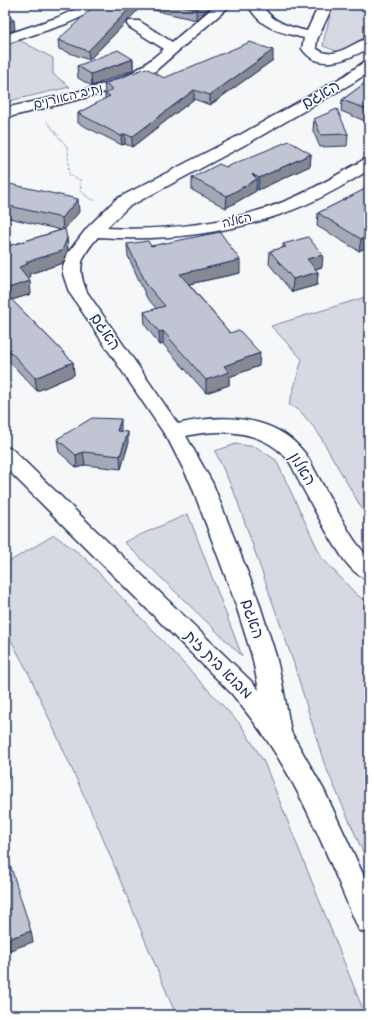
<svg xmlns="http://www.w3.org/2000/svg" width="374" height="1020" viewBox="0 0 374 1020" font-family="Mynerve,'Playpen Sans Hebrew',sans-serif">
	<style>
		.green { fill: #d6d9e2; stroke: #7884a0 }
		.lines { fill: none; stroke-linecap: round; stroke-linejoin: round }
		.minor-casing { stroke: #1b2f5e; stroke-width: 3 }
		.path { stroke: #1b2f5e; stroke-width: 1.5; stroke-dasharray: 0.5 2; stroke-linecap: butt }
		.minor { fill: #fff; fill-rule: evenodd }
		.wall { fill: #a5a9b5; stroke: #1b2f5e }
		.shaded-wall { fill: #868994; stroke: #1b2f5e }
		.building { fill: #c0c4d3; stroke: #1b2f5e }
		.labels { text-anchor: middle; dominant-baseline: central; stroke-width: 3; stroke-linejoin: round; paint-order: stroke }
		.far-street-label { font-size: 13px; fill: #1b2f5e; stroke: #fff }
		.street-label { font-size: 16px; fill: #1b2f5e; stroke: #fff }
	</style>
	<rect width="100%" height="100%" fill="#f6f7f9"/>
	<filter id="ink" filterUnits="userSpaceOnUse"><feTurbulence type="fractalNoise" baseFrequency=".025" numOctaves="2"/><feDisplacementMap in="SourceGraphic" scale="8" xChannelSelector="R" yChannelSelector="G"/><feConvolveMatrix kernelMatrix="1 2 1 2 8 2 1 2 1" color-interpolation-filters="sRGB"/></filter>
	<g filter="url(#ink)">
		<!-- green -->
		<path class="green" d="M333,5H369V39L348,49L336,51L323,46L324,39Z
			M19,40L53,58V74L70,87L5,102V46Z
			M369,296V521L317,431L300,411L289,405L302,359L271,326Z
			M236,444L256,447L276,460L322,558L357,595L369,603V866L324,763L294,664L236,497L215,451Z
			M188,514L242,656L124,542Z
			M54,535L83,556L241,725L264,762L362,1007L368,1015H176L99,829L29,674L5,629V564Z"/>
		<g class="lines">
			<defs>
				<path id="minor" d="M85,5H103L101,8L66,24L5,44V35L56,18Z
					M216,5H231L155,71L139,80L96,95L5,118V108C46,98 91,92 129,74C143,67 153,58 164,49L129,27L127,24L129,21H139L172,42Z
					M248,5H262C271,22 290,27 307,31L319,5H333L317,40L316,48C334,63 351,42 369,38V48C349,59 319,73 302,49L304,38C280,32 261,29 248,5Z
					M369,61V72L354,82L252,141L128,207L106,228C166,231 227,224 283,202C311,191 337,175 363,160L369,158V170C348,183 327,195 305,205C240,233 167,242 98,237C81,256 76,268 87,292L178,424C220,414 273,414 303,451C308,456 311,463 314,469C321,482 328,494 335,507C345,524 354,544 369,557V580C354,575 345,562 337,549C323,528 313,506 301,485C297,477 293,467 288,460C264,430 221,428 186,436L213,484L258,599L276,656L282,682L291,732L324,790L369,887V934L359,930C332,868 309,805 272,748C260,729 246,712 232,694L5,467V447L12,449L250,680L259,690L252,656L234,599L191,484L169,441L69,292L63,274V267L68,253L87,228L116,199L240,135L344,76L364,62Z"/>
			</defs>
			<!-- minor casing -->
			<use href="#minor" class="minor-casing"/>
			<!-- path -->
			<path class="path" d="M47,122L68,148L69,175L80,180L81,191L90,199L95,200"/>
			<!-- minor -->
			<use href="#minor" class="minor"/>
		</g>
		<!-- wall -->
		<path class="wall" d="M153,5H212L196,20L153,10Z
			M138,10L89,60L59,49L58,40Z
			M133,59V70L92,86L78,78L77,66Z
			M273,60L210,105L194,99L132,147L125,144L122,145L78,123V113L105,99V94L104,84L164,78Z
			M369,80V118L365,121L341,111L342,100Z
			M314,119L348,134L347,146L320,147L313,131Z
			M311,154L310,166L258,190L256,189V191L226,208L192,190V178L226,167Z
			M369,178V246L359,251L317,226L318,213L364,190L366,180Z
			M5,183L79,212L64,229L67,238L68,250L63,263L29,274L30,277L27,278L31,294L12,300L73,362L74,375L37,391L5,357V247L61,230L5,217Z
			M127,244L151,246L240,273L189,284L230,333L259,366L229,377V385L206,393L163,344L160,345L145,325L144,312L157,309L147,298L128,256Z
			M283,244L322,267L315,269L318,272L317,285L292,292L269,264L270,251L283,248Z
			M121,431L128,445L121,469L85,465L77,468L59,452L57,439Z"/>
		<!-- shaded-wall -->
		<path class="shaded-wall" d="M133,5H138V10L89,60L88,51Z
			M200,5H212L196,20V9Z
			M14,20L15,30L5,33V23Z
			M273,50V60L210,105V95Z
			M133,59V70L92,86L91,74Z
			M194,90V99L132,147V137Z
			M369,107V118L365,121L366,109Z
			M125,134V144L122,145L121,136Z
			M311,154L310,166L258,190L259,178Z
			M257,179L256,191L226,208L227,196Z
			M78,199L79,212L63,231L62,218Z
			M369,235V246L359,251L361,239Z
			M67,238L68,250L63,263L29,274L30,277L20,280L19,267Z
			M323,255L322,267L306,271L307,259Z
			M240,260V273L180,286V274Z
			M318,272L317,285L292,292L293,279Z
			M30,281L31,294L5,302V289Z
			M163,331V344L160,345L159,332Z
			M260,353L259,366L229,377V385L206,393V380L224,366Z
			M73,362L74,375L37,391L35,378Z
			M121,419V432L117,431Z
			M128,432V445L121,469L120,456Z
			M83,452L85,465L77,468L76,455Z
			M7,764L9,777L5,778V765Z
			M31,931L33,942L5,952V940Z"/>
		<!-- building -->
		<path class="building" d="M98,5H133L88,51L58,40L93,7Z
			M179,5H200L196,9Z
			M5,13L14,20L5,23Z
			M250,42L273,50L210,95L194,90L132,137L125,134L121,136L78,113L110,96L105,94L113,89L104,84L146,68L164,78Z
			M118,50L133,59L91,74L77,66Z
			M369,80V107L366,109L342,100Z
			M337,109L348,134L321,135L314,119Z
			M289,141L311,154L259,178L252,174L257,179L227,196L192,178L219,164L226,167Z
			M369,178V182L366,180Z
			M5,183L78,199L62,218L5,205Z
			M369,187V235L361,239L318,213Z
			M65,229L67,238L62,251L26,262L28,264L19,267L30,281L5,289V247Z
			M220,232L240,260L180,274L230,333L239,330L260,353L224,366L229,372L206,380L163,331L159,332L144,312L165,306L147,285L127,244L148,241L151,246Z
			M308,237L323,255L307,259L318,272L293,279L270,251L286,247L283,244Z
			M5,293L73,362L35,378L5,346Z
			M92,418L121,419L117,431L128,432L120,456L83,452L76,455L57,439Z
			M5,760L7,764L5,765Z
			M9,861L31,931L5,940V862Z"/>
	</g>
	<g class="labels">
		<!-- far-street labels -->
		<g class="far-street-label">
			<text transform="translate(68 97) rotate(-14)">נתיב האורנים</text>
			<text transform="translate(237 221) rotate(-13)">האלה</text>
		</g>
		<!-- street labels -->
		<g class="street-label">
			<text transform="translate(321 95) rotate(-30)">האגם</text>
			<text transform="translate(105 332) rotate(56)">האגם</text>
			<text transform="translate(302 469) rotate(58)">האלון</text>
			<text transform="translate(252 619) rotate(72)">האגם</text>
			<text transform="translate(218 665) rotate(45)">מבוא בית זית</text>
		</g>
	</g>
	<!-- margin -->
	<rect width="374" height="1020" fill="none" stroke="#fff" stroke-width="20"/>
	<rect x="10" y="10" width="354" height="1000" fill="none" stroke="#1b2f5e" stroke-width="1.5" filter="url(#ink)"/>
</svg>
